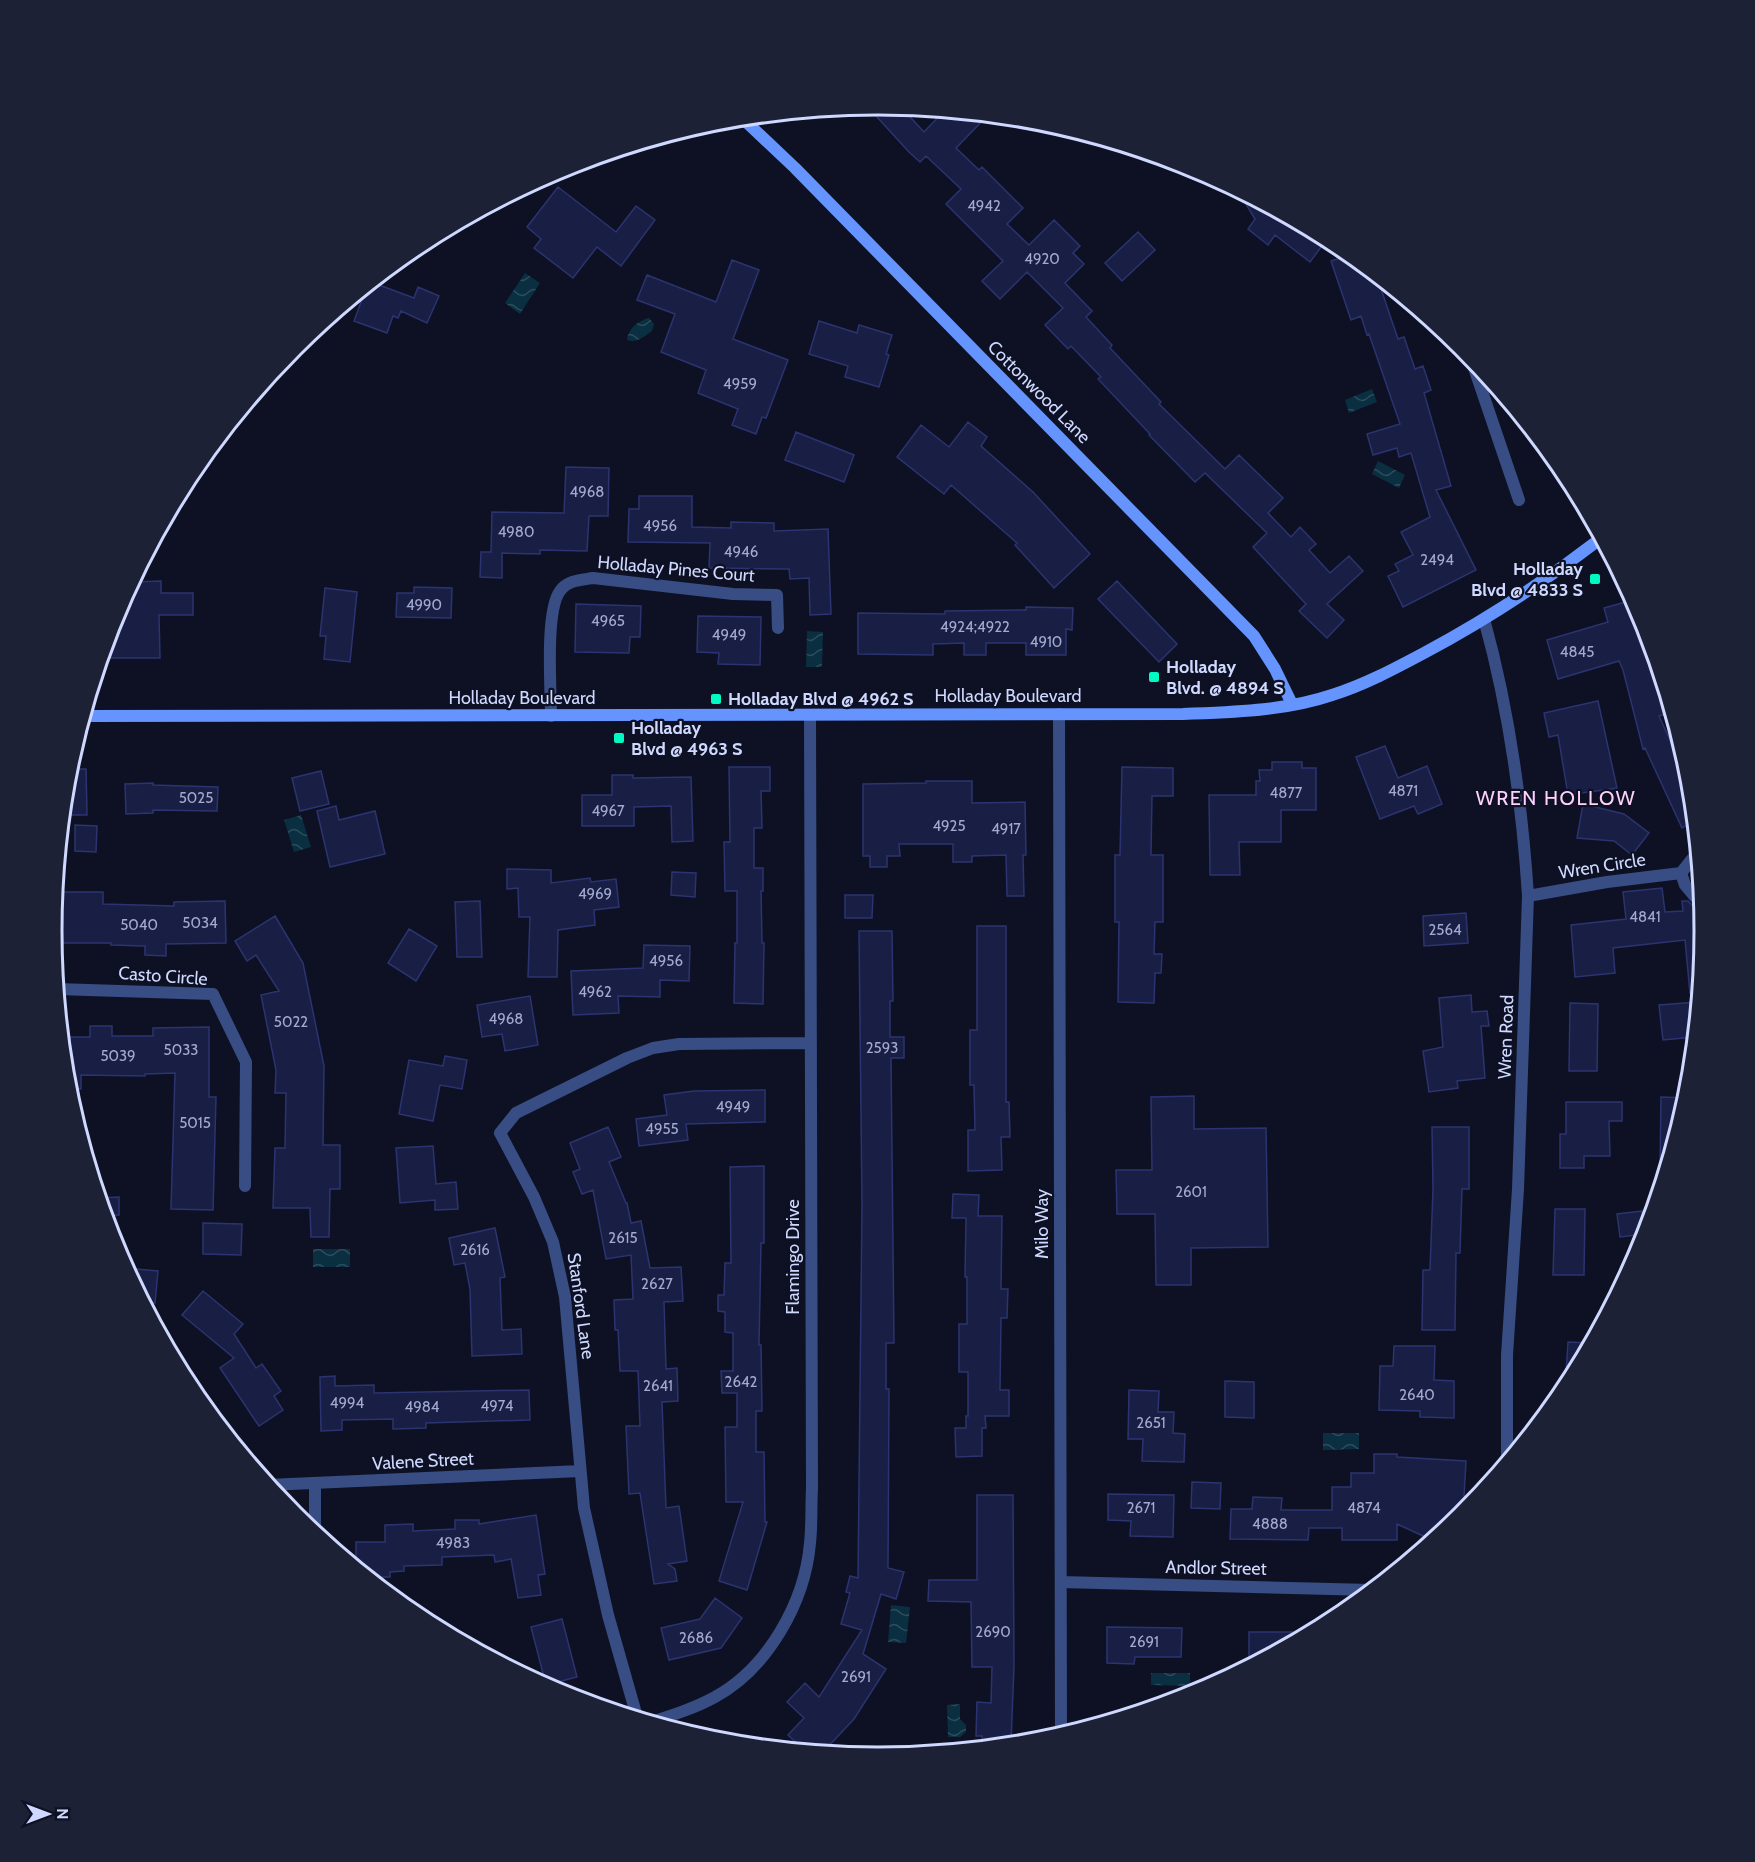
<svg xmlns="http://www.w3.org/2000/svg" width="1755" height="1862" viewBox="0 0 1755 1862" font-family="Cabin,sans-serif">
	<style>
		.water { fill: url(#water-waves) }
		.building { fill: #191e44; stroke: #2b3470; stroke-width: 1.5 }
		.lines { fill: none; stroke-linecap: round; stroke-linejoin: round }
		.street { stroke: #384d83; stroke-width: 12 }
		.secondary { stroke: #6694ff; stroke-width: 12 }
		.poi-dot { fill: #00fac2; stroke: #0d1123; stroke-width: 2 }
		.labels { text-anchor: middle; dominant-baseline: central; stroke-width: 4.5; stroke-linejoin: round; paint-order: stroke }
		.number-label { font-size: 15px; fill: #a2aad0 }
		.street-label { font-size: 18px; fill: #cfd9ff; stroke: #0d1123 }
		.poi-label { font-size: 18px; font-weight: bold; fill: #cfd9ff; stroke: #0d1123; text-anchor: start }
		.neighbourhood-label { font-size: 20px; letter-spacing: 1.5px; fill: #ffd1fd; stroke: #0d1123 }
		.rim { fill: none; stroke: #cfd9ff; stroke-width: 3 }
	</style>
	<defs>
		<pattern id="water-waves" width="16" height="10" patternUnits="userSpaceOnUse" patternTransform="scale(1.5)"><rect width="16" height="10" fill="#092f40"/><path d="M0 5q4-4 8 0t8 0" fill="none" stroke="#2c4d5d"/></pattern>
	</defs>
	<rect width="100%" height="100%" fill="#0d1123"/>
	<!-- water -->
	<path class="water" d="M525,273L540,283L520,314L505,303Z
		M649,318L654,324L652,331C645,336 636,344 627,340C628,329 637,321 649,318Z
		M1372,389L1377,402L1349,413L1345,400Z
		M1378,461L1405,475L1399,488L1372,474Z
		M807,631L823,632L822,667H806Z
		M301,815L311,847L294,852L284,820Z
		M313,1249H350V1267H313Z
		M1323,1433H1359V1449L1323,1450Z
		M891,1605L910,1607L906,1643L888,1642Z
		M1151,1673H1190V1686L1151,1685Z
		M960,1704V1719L966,1725V1732L960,1737H948L947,1705Z"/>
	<!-- building -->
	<path class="building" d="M878,105L901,107L924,132L944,111L988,115L956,148L979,170L982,167L1023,208L1007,224L1029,245L1054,220L1080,246L1073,253L1084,264L1065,283L1092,311L1086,317L1112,345L1110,348L1161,402L1159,404L1225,469L1239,455L1283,498L1268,513L1291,537L1300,527L1316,544L1309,550L1330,573L1349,556L1363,571L1327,604L1344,620L1327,638L1299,611L1306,604L1253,547L1267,533L1205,473L1195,482L1149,435L1150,434L1098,379L1101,377L1071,346L1068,349L1045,325L1063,308L1027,272L1000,299L982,281L1003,261L946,204L961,189L926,156L920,162L909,152L867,106Z
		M558,187L616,232L636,206L655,220L621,266L597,247L573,278L534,248L541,239L527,227Z
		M1238,191L1287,217L1327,239L1310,262L1275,235L1268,245L1248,229L1255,219Z
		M1138,232L1155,250L1122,281L1105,263Z
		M1350,255L1377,277L1398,339L1404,337L1415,369L1423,366L1431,390L1424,393L1451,486L1436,490L1476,570L1403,607L1388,576L1399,571L1395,564L1413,555L1401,532L1430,517L1411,453L1399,457L1397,448L1373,455L1367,434L1400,424L1369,334L1367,335L1361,316L1351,320L1331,261Z
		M732,260L759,270L733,339L788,360L766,418L762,417L756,434L732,425L738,409L698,393L706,370L661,352L675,314L637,300L647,275L716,302Z
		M371,282L414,298L418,287L439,296L427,323L401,311L398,318L393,316L387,333L354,321L367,286Z
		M819,321L857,333L859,325L892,335L886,354L889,355L879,387L845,377L848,366L809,354Z
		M968,422L987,437L981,446L1033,492L1090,554L1054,588L1015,545L1017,543L951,485L944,494L897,457L921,425L949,447Z
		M796,432L854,455L844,482L785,460Z
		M566,467L609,468L608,516H589L587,551L540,550V554L502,553V578L480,577L481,552H491L492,512L564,513Z
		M639,496H692V527L731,528V522L774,523V531L828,529L831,614L810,615L809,578L790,579L789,569L709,568L710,543L628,542L629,509H639Z
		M161,581V593H193V615H159L160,658H101L114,614L132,582Z
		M1117,581L1177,644L1159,662L1098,599Z
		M414,587L452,588L451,618L396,617L397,593H414Z
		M325,588L357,592L350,662L324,659L326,636H320Z
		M1633,600L1641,615L1671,713L1659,716L1690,784L1693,822L1682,828L1645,748L1643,749L1623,670L1619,661L1558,679L1547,640L1608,622L1604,608Z
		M576,604L641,606L640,637H630L629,653L575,652Z
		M1026,607L1073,608L1072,630L1066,629V655H1026V643H986V655H964V643L933,644V655L858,654V613L945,614V611L1026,610Z
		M698,616L761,617L760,665L718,664L719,653L697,652Z
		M1598,701L1617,788L1568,795L1558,735L1549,737L1544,713Z
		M1385,746L1398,778L1427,766L1442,804L1418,814L1414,806L1380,819L1356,757Z
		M1272,762H1302V768H1316V810H1281V842H1239L1240,875H1210L1209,795H1256V781H1260L1259,770H1272Z
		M729,767H770V791H761L762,828H754V868H763V891H761L762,943H764L763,1004L734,1003L735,943H737V891H725L724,842H730Z
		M1122,767L1173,768V796H1152L1151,855H1163V922H1155L1154,954H1162L1161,973H1155L1154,1003L1118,1002L1119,922H1115V855H1120Z
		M67,769H86L87,815H62Z
		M321,771L329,804L300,811L292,778Z
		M612,775H633V778L691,777L693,841L672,842L671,806L634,807V826H582V795H612Z
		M926,781H972V803L1025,802L1026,855H1023L1024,896H1007L1006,855L972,856V862H953V844H899L900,856H887V867H870V856H863V784L926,783Z
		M153,783V785L218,787L217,811L153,810V813L126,814L125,784Z
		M1583,804L1624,814L1649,833L1632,855L1614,841L1577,838Z
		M336,806L339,820L375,811L385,854L330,867L317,811Z
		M75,825L97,826L96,852L75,851Z
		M507,869L551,870V883L590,878L591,882L616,879L619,907L594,910L595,925L558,930L557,977H528L530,917H519L518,888L507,889Z
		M672,872L696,873L695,897L671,895Z
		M1662,888L1665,912L1683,911L1682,901H1688L1692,905H1697V910L1702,909L1704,931L1703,939H1700L1702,955L1698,994L1690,993L1685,940L1613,948L1615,973L1575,977L1571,925L1626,919L1623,892Z
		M55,892H103V904L174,906V902L225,901L226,943L166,944V956L145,955V946L111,945V943H61V940H52Z
		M845,895H873L872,918H845Z
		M480,901L482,957H457L455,902Z
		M1466,913L1468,943L1424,946L1423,916Z
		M275,916L303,963L324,1066L323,1145H340V1189H330L329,1237H311L310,1208H273L275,1148H285L286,1093H275L276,1070L261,995L279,991L256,955L247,961L235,941Z
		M977,926H1006V1102H1009L1010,1137H1001L1002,1170L968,1171V1130H975L974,1085H970V1030H977Z
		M409,929L437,946L416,981L388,963Z
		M859,931H892L893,1001H890V1037H904V1058H891L894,1343H886V1389H889L888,1568L904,1572L896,1599L881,1594L863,1654L886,1669L854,1719L823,1752L804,1750L788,1735L804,1718L787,1702L805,1683L819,1697L862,1630L841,1624L850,1593L846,1592L850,1576L858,1578L862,1205Z
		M644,945L690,946L689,981L660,980V997L618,996L619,1013L573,1015L571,971L643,968Z
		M1471,995L1472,1012L1487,1011L1489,1026H1481L1485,1078L1457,1081L1458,1088L1429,1092L1423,1051L1443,1047L1439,998Z
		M530,996L538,1045L505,1051L502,1034L482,1037L477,1005Z
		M1697,1002L1694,1037L1663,1040L1659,1005Z
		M1570,1003L1598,1004L1597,1071H1569Z
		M90,1026H112V1036H153V1028L209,1027V1097H216L213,1210L171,1209L175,1073L145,1074V1076L81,1075V1089L66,1088L61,1037H90Z
		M445,1056L467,1060L462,1089L440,1085L433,1121L399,1114L409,1060L443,1066Z
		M765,1090V1122L686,1124L688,1140L639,1146L636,1119L667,1115L664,1095L694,1091Z
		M1194,1096V1129L1266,1128L1268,1247L1191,1248V1285H1156L1155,1214H1117L1116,1170H1152L1151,1097Z
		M1661,1097L1687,1098L1664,1171L1660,1170Z
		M1566,1102H1622V1121H1609L1610,1156H1584V1168H1560V1134H1566Z
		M608,1127L621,1157L609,1162L626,1203H627L631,1223L641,1221L650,1268L681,1267L683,1301L664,1302L666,1369L677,1368L678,1401L662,1402L666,1508L679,1506L687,1561L668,1564L675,1569L677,1581L654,1584L640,1493L629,1494L626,1426H640L638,1371H620L618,1330H615L614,1300L633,1299L631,1255L606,1259L593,1190L582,1194L573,1172L580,1169L570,1143Z
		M1432,1127H1469V1189H1462L1460,1253H1456L1455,1330H1422L1423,1270H1430L1433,1189Z
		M433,1146L436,1184L456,1182L458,1209L435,1210V1200L400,1203L396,1148Z
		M764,1166V1243H761L759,1345H761L762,1411H756V1452H764L765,1522H767L747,1590L719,1581L743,1502H726L725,1427H737V1393H722L721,1371H733V1333L725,1332V1312L718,1311V1295H724L725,1263H731L730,1167Z
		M953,1194L979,1195L978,1216H1002L1001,1289H1008L1007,1318H1001L1000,1390H1009V1416H985L986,1428H982V1456L956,1457L955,1428H966V1416H968V1372H959V1324H967V1277H965L966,1218H952Z
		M119,1197V1215L104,1216L99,1198Z
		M1555,1209H1585L1584,1275H1553Z
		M1642,1211L1644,1234L1620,1237L1617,1214Z
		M203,1223L242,1224L241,1255L203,1254Z
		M495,1228L505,1277L500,1278L502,1330L521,1329L522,1354L472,1356L470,1289L465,1263L454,1265L449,1238Z
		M125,1268L158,1271L155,1303L143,1302Z
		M203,1291L243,1324L234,1334L256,1368L262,1364L281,1391L274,1396L283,1410L259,1426L220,1368L234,1358L182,1315Z
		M1568,1342L1590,1343L1565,1390Z
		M1394,1346H1435L1434,1380L1454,1381V1418L1420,1417V1411L1379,1410L1380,1366H1393Z
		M335,1376V1386L374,1385V1393L529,1390L530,1420L426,1423V1428L393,1429V1419L342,1420V1430L321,1431L320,1377Z
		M1225,1381L1254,1382V1418L1225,1417Z
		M1129,1390L1159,1391L1158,1412H1174L1173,1433L1185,1434L1184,1462L1142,1461L1143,1439H1128Z
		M1374,1454H1397V1457L1466,1461L1464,1496L1470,1499L1463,1514L1432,1540L1397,1524V1540H1342V1528H1309L1308,1540L1230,1539L1231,1509H1252L1253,1497L1282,1498L1281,1510H1332V1487H1351V1473H1374Z
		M1192,1482L1221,1483L1220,1509L1191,1508Z
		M1108,1494L1174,1495L1173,1537L1130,1536L1131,1521L1108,1520Z
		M977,1495H1013L1014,1666L1011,1744L982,1747V1736H976L977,1702L991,1703L992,1667H972L971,1602L928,1601L929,1580H977Z
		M536,1515L545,1574L538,1575L541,1595L518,1598L511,1559L495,1562L494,1555L442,1557V1565L404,1566V1571L390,1572V1577H369L356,1567V1542H385V1525L413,1524V1531L455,1529V1520H479V1524Z
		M715,1598L742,1618L721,1648L669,1660L661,1628L700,1619Z
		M562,1619L577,1677L546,1685L531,1627Z
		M1107,1627L1182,1628L1181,1657H1135L1134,1664L1107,1663Z
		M1249,1632H1312L1249,1665Z"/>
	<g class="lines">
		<!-- street -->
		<path class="street" d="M1470,356L1519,500
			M1484,619C1509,709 1522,803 1528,896L1518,1189L1507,1355V1460
			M1059,714L1061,1735
			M551,716C551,689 545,611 560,591C568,580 581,580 593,578L733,594L777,595L778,628
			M1681,873L1685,885L1695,897H1701
			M1528,896L1607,882L1681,873L1692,859L1697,858
			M57,989L213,994L246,1062L245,1186
			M315,1483V1534
			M268,1485L580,1471
			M1061,1582L1371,1590
			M637,1717L608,1615L584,1508L565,1297L553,1242L534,1197L500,1133L516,1113L627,1058L653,1048L679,1044L811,1043
			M651,1722C673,1715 695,1708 715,1697C768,1668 805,1602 810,1543C812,1525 811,1506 812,1488L810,715"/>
		<!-- secondary -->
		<path class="secondary" d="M742,118L795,168L1254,636L1275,669L1292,704
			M83,716L1183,714C1232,712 1285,711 1332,695C1364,685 1394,669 1424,653C1486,620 1544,582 1600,539"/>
	</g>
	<!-- markers -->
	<g class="poi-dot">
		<rect x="1589" y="573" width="12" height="12" rx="3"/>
		<rect x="1148" y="671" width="12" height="12" rx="3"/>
		<rect x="710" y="693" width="12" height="12" rx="3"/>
		<rect x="613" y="732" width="12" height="12" rx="3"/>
	</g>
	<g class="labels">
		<!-- number labels -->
		<g class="number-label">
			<text x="984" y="206">4942</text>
			<text x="1042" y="259">4920</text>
			<text x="740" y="384">4959</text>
			<text x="587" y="492">4968</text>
			<text x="660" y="526">4956</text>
			<text x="516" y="532">4980</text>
			<text x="741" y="552">4946</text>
			<text x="1437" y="560">2494</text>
			<text x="424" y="605">4990</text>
			<text x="608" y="621">4965</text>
			<text x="975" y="627">4924;4922</text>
			<text x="729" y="635">4949</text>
			<text x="1046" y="642">4910</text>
			<text x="1577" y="652">4845</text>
			<text x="1403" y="791">4871</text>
			<text x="1286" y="793">4877</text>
			<text x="196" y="798">5025</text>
			<text x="608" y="811">4967</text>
			<text x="949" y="826">4925</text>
			<text x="1006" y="829">4917</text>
			<text x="595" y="894">4969</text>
			<text x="1645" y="917">4841</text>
			<text x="200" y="923">5034</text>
			<text x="139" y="925">5040</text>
			<text x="1445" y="930">2564</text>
			<text x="666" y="961">4956</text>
			<text x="595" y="992">4962</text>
			<text x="506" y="1019">4968</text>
			<text x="291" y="1022">5022</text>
			<text x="882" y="1048">2593</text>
			<text x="181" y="1050">5033</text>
			<text x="118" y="1056">5039</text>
			<text x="733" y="1107">4949</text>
			<text x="195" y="1123">5015</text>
			<text x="662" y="1129">4955</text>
			<text x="1191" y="1192">2601</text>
			<text x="623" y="1238">2615</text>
			<text x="475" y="1250">2616</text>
			<text x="657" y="1284">2627</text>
			<text x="741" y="1382">2642</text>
			<text x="658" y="1386">2641</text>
			<text x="1417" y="1395">2640</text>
			<text x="347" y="1403">4994</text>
			<text x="497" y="1406">4974</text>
			<text x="422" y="1407">4984</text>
			<text x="1151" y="1423">2651</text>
			<text x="1141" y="1508">2671</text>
			<text x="1364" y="1508">4874</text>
			<text x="1270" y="1524">4888</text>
			<text x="453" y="1543">4983</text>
			<text x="993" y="1632">2690</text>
			<text x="696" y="1638">2686</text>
			<text x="1144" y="1642">2691</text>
			<text x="856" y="1677">2691</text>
		</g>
		<!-- street labels -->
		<g class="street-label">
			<text transform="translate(1039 392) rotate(45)">Cottonwood Lane</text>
			<text transform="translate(676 569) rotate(5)">Holladay Pines Court</text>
			<text x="1008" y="696">Holladay Boulevard</text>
			<text x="522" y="698">Holladay Boulevard</text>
			<text transform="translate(1602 866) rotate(-9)">Wren Circle</text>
			<text transform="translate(163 976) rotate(4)">Casto Circle</text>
			<text transform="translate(1506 1037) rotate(-88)">Wren Road</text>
			<text transform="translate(1042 1224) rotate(-90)">Milo Way</text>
			<text transform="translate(793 1257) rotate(-90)">Flamingo Drive</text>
			<text transform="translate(581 1306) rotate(82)">Stanford Lane</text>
			<text transform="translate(423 1461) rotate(-3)">Valene Street</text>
			<text transform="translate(1216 1568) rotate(1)">Andlor Street</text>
		</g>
		<!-- poi labels -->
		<g class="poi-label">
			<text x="1583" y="569" text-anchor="end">Holladay<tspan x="1583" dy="21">Blvd @ 4833 S</tspan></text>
			<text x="1166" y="667">Holladay<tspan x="1166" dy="21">Blvd. @ 4894 S</tspan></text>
			<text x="728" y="699">Holladay Blvd @ 4962 S</text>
			<text x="631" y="728">Holladay<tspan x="631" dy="21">Blvd @ 4963 S</tspan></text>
		</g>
		<!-- neighbourhood labels -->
		<g class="neighbourhood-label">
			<text x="1556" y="798">WREN HOLLOW</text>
		</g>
	</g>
	<!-- crop -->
	<path d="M0 0H1755V1862H0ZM62 931a816 816 0 1 1 1632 0a816 816 0 1 1-1632 0Z" fill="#1d2135" fill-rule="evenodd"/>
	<path class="rim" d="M62 931a816 816 0 1 1 1632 0a816 816 0 1 1-1632 0Z"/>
	<!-- north arrow -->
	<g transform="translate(48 1814) rotate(90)" stroke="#0d1123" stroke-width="4.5" paint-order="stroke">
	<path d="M0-4.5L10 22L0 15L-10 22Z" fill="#cfd9ff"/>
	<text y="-9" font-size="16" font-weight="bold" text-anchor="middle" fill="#cfd9ff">N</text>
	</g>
</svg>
